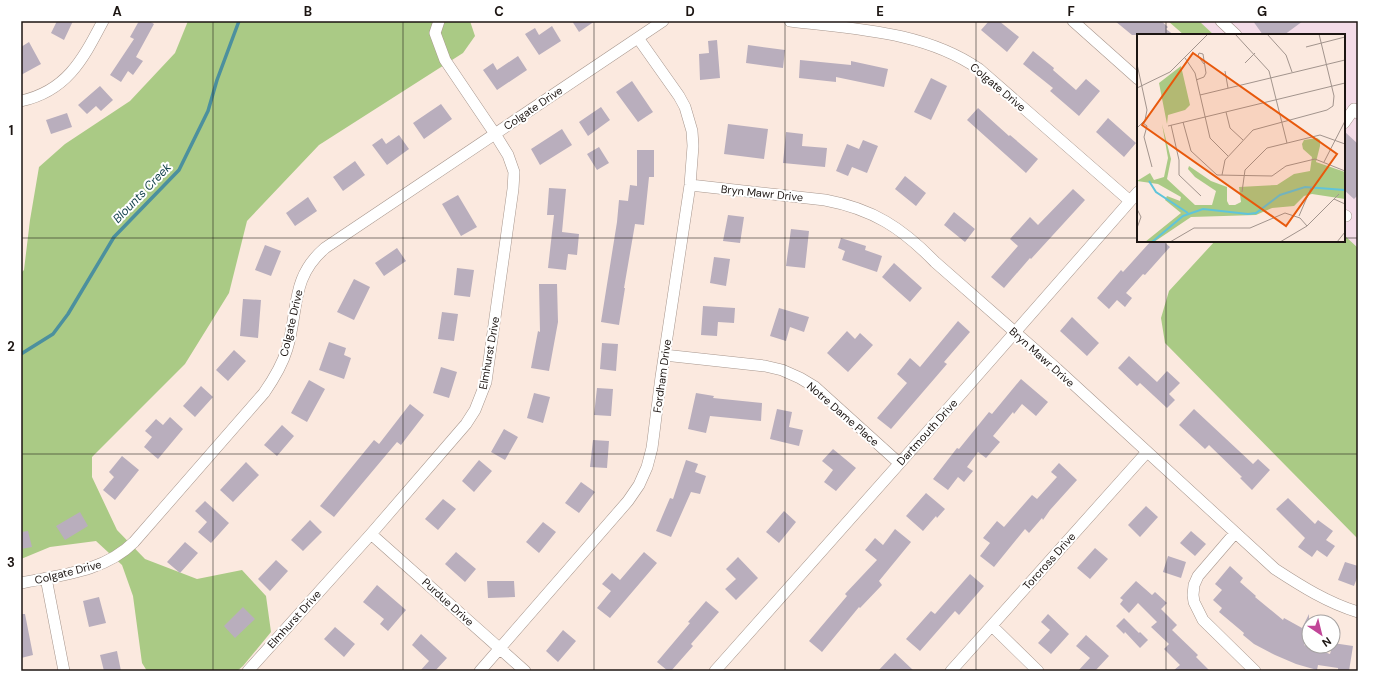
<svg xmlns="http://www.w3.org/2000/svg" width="1379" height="692" viewBox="0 0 1379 692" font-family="'DM Sans',sans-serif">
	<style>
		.commercial { fill: #f3dbe7 }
		.forest { fill: #aaca85 }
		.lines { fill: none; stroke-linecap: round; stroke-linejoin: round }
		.stream { stroke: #4c909e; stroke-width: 3.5 }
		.building { fill: #b9aebd }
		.minor-casing { stroke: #a7968d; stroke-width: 12 }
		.minor { stroke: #fff; stroke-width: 11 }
		.grid { fill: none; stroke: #1c1512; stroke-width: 1; stroke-opacity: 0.55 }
		.labels { text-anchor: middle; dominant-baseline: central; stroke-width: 4; stroke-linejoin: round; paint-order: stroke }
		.street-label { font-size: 11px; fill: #1c1512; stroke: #fff }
		.water-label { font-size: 12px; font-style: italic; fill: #18454f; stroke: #fff }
		.inset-river { fill: none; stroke: #60c4da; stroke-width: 2 }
		.inset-road { fill: none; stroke: #a2948d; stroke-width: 1 }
		.view { fill: #e8590c; fill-opacity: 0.15; stroke: #e8590c; stroke-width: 2 }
		.inset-edge { fill: none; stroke: #1c1512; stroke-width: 2 }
		.neatline { fill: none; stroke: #1c1512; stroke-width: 1.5 }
		.grid-label { font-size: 13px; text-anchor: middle; font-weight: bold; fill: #1c1512 }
	</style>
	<rect width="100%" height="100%" fill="#fbe9df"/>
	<!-- commercial -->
	<path class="commercial" d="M1199,21H1358V248L1344,235V35H1214Z"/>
	<!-- forest -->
	<path class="forest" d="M188,21H470L475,36L463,53L319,145L247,221L229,293L185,364L92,457V477L117,530L145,559L197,579L242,570L266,596L271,632L243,666L237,671H147L142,663L133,596L122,565L96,541L50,547L21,559V273L24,270L30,220L39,167L65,144L130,101L175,53Z
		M1168,21H1199L1214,35H1184Z
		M1344,235L1358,248V539L1165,343L1161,318L1169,291L1215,241H1344Z"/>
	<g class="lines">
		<!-- stream -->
		<path class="stream" d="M21,354L53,334L68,314L114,237L179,170L208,111L217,80L239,21"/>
	</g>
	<!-- building -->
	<path class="building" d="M57,21H73L64,40L51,33Z
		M139,21H149L154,24L136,57L143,61L133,75L128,71L121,82L110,75L134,39L130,37Z
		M572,21H595L579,32Z
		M989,21H999L1019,37L1007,52L981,30Z
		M1115,21H1161L1168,27L1166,29L1174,35H1132Z
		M1253,21H1303L1284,35H1263Z
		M552,26L561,41L539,55L525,34L535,28L539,35Z
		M717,40L720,78L700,80L699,54L709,53L708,41Z
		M29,42L41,64L21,75V47Z
		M748,45L785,50L783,68L746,63Z
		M1033,51L1054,68L1053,70L1076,90L1086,79L1100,91L1079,116L1050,91L1053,88L1023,64Z
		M518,56L527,70L497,90L483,70L493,63L497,70Z
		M800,60L851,65V61L888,69L884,87L836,77V82L799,78Z
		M931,78L947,86L931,120L914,112Z
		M632,81L653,112L638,122L616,92Z
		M100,86L113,100L101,111L96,106L87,114L78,105Z
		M441,104L452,119L424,139L413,123Z
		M601,107L610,120L588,136L579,122Z
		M978,108L1009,136L1010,135L1038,159L1026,173L967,120Z
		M67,113L72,127L51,134L46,120Z
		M1108,118L1136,143L1124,157L1096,132Z
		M728,124L768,129L764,159L724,154Z
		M562,129L572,145L540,165L531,149Z
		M1344,131L1358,144V195L1354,199L1344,190Z
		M786,132L803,134L802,146L827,148L825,167L783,163Z
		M399,135L409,149L387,165L372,145L382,138L386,144Z
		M863,140L878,146L867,173L852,167L848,176L836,171L847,144L859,149Z
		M599,147L609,163L597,170L587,154Z
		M637,150H654V177H649L644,225L635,224L624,288H625L619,325L601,322L617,222L619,200L628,201L630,185L637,186Z
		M355,161L365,175L343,191L333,177Z
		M905,176L926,193L916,206L895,189Z
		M549,188L566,189L562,232L579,234L577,255L568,254L566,270L548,268L554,215H547Z
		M1073,189L1085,200L1031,259L1030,258L1004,288L991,277L1018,246L1010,239L1030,217L1038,225Z
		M458,195L477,227L461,236L442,204Z
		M308,197L317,211L295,226L286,213Z
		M954,212L975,229L965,242L944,225Z
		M728,215L744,217L740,243L723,241Z
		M791,229L809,231L805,268L786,266Z
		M841,238L866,246L865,250L882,256L877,272L842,260L845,251L838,248Z
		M1151,241H1163L1170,247L1145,275L1143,274L1126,293L1132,298L1125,307L1117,300L1109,309L1097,298L1121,270L1123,272Z
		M265,245L281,251L271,276L255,270Z
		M397,248L406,261L384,276L375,263Z
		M714,257L730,259L726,286L710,283Z
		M894,263L922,288L910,302L882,277Z
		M457,268L474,270L470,297L454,295Z
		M354,279L370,287L354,320L337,312Z
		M539,284H557L558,322L549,371L531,368L538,331L540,332Z
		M243,299L261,300L258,338L240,336Z
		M703,306L735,308L734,323L718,322L717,336L701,335Z
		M779,308L809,317L804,332L790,327L786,341L770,336Z
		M442,312L458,314L454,341L438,339Z
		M1072,317L1099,343L1087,356L1060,331Z
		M958,321L970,332L944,362L947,364L891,429L877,418L907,383L897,374L910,358L920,367Z
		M847,331L855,339L860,333L873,345L848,372L827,353Z
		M329,342L346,348L344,355L351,358L344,379L319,370Z
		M602,343L618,344L616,371L600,369Z
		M234,350L246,361L228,381L216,370Z
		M1129,356L1157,382L1167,371L1180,383L1169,394L1175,400L1167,408L1140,383L1137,386L1118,368Z
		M441,367L457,372L449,398L433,393Z
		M1021,379L1048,402L1036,416L1022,404L1014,414L1013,412L993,436L1000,442L986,458L978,452L967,467L973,471L964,482L958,477L948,490L933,479L957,448L959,449L989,412L992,414Z
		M309,380L325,389L307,422L291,413Z
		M201,386L213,397L195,417L183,406Z
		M597,388L613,389L611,416L594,415Z
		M534,393L550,397L543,423L527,418Z
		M696,393L714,396L713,398L762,403L761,421L710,416L706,433L688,429Z
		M410,404L424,415L401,445L397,442L334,517L320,506L374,440L379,444Z
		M777,409L792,412L789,427L803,430L799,446L770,439Z
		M1194,409L1253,464L1258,459L1270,470L1252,490L1240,478L1242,477L1209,445L1205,449L1179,425Z
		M170,417L183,429L158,459L144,447L152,437L145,431L156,419L163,425Z
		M282,425L294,436L277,456L264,445Z
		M504,429L518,437L505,460L491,452Z
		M593,440L609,441L607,468L590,467Z
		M833,449L856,468L836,491L824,482L833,470L822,461Z
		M122,456L139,470L115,500L103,490L114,477L109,472Z
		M479,460L492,471L474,492L462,481Z
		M686,460L698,464L695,472L706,476L700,494L691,492L671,537L656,531L670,498L673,499Z
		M246,462L259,475L233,502L220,490Z
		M1059,463L1077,480L1050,510L1043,520L1042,518L1029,533L1025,529L994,567L980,556L990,543L983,538L997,521L1004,527L1032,495L1037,499L1057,477L1051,472Z
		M581,482L595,492L579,513L565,503Z
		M926,493L945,509L937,518L936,516L923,531L906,516Z
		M1288,498L1315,524L1318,520L1333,531L1326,540L1335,546L1327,557L1317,550L1312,557L1298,547L1305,538L1276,509Z
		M443,499L456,509L438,530L425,519Z
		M205,501L229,523L211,543L198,532L207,522L195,511Z
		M1146,506L1158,517L1140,537L1128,525Z
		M784,511L796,522L779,543L766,532Z
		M80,512L88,526L65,540L56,526Z
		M310,520L322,532L303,551L291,540Z
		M543,522L556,532L539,553L526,542Z
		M895,529L911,542L879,581L882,585L860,608L859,607L822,652L809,641L847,596L845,594L877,560L865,550L875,538L883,545Z
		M28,531L32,547L21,549V532Z
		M1191,531L1206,544L1195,556L1180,543Z
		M185,542L198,553L180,573L167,562Z
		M1095,548L1108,559L1090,579L1077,568Z
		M456,552L476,569L465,582L445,564Z
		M644,552L657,563L610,618L597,608L611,591L602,584L612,573L620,580Z
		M1168,556L1186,562L1181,578L1163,572Z
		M738,557L758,578L736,600L725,589L736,579L726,569Z
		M276,560L288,571L270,591L258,579Z
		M1345,562L1358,566V575L1354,586L1338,580Z
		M1230,566L1243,578L1240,582L1256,596L1255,597L1283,620L1284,618L1302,628L1309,614V635L1304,645L1330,654L1333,643L1353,646L1349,671H1338V668L1318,665L1317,670L1296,664L1275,655L1254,644L1243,635L1244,633L1219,612L1222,608L1213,600L1222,590L1215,584Z
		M970,574L984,586L959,615L955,611L920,651L906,639L931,611L935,614Z
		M487,581H514L515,597L488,598Z
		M1136,581L1152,595L1155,592L1167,603L1161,609L1177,625L1172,630L1198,655L1196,657L1210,671H1173L1180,665L1164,649L1169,644L1151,627L1157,622L1138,603L1129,613L1120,604L1123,600L1120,598Z
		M377,585L406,610L388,631L380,624L384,619L363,602Z
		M99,597L106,623L89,627L83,601Z
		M706,601L719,612L691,644L693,646L671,671H668L657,662L690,623L688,622Z
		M243,607L255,619L235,638L224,626Z
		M21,614H25L33,655L21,658Z
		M1048,614L1069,634L1051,654L1038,643L1050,630L1041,622Z
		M1124,618L1139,633L1140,632L1148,640L1140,648L1125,632L1124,634L1116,626Z
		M335,627L355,644L344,657L324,639Z
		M563,630L576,641L558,662L546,651Z
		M421,634L447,658L435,671H420L429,661L412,645Z
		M1086,635L1109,656L1095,671H1078L1090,658L1076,646Z
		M117,651L121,671H104L100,655Z
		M895,653L914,671H878Z"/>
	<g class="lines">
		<defs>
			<path id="minor" d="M790,21C854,29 924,31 979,69L1130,201
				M1073,21L1138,79
				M1221,21L1236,35
				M21,101C67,91 83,59 103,21
				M1344,123L1354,109L1358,113
				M690,185L825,200C873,209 902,228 935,262L1057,369L1275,569C1301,586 1328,603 1358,612
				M1344,215L1346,216
				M664,355L765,366L782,370L800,378L815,387L899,463
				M1235,533L1198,576L1194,585L1193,595L1194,602L1203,620L1255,671
				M371,534L525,671
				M46,578L64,671
				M21,583C60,575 104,572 134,542L264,393C273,380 282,366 287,349C299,310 290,278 325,248L663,21
				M992,626L1038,671
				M248,671L371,534L466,424L475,410L486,382L513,189L514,172L508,155L495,134L445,60L435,33L439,21
				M480,671L628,501L639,485L647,467L652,448L661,377L690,185L693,146L692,131L685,107L679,96L638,38
				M715,671L946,411L1138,192
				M951,671L1147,452"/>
		</defs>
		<!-- minor casing -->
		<use href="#minor" class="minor-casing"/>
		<!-- minor -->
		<use href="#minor" class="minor"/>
	</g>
	<!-- grid -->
	<path class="grid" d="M213,21V671M403,21V671M594,21V671M785,21V671M976,21V671M1166,21V35M21,238H1138M1344,238H1358M1166,241V671M21,454H1358"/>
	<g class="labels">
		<!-- street labels -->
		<g class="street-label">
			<text transform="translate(998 87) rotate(40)">Colgate Drive</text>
			<text transform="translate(533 108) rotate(-34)">Colgate Drive</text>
			<text transform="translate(762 193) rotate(6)">Bryn Mawr Drive</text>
			<text transform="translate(291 323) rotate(-77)">Colgate Drive</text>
			<text transform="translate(489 353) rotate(-80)">Elmhurst Drive</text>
			<text transform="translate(1042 357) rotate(42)">Bryn Mawr Drive</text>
			<text transform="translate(662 376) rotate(-82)">Fordham Drive</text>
			<text transform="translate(843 414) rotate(41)">Notre Dame Place</text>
			<text transform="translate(927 432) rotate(-48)">Dartmouth Drive</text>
			<text transform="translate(1049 561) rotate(-48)">Torcross Drive</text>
			<text transform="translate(68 572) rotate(-14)">Colgate Drive</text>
			<text transform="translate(448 602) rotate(42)">Purdue Drive</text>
			<text transform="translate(294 619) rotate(-48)">Elmhurst Drive</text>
		</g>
		<!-- water labels -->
		<g class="water-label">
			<text transform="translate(142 193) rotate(-46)">Blounts Creek</text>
		</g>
	</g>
	<!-- overview -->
	<g transform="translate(1137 34)">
		<rect width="208" height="208" fill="#fbe9df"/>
		<path d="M44,32L53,71L48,76L31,81L30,90L22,49ZM25,90L34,125L30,145L58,171H75L79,157L58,143L51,135L52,132L74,147L90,153V167L92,171H98L104,168L102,153L140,151L157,140L173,137L175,123L166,115L165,110L167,106L180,104L183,106V112L179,128L208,138V165L175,160L167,162L157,172L135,174L119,181L54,183L17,208H8L44,179L28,166L30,162L43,167L44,163L21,150L0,147L13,139L17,146L27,143L31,124Z" fill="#aaca85"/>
		<path class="inset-river" d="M12,147L19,158L51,179M15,208L46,182L66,175L111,180L119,179L143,161L168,153L208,156"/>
		<path class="inset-road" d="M98,0L132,37L150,109M130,0L149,21L155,38M169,13L208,3M48,24L58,39L73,104L91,122M108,29L118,19M0,30L10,76L8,86L0,94M88,37L91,54M59,46L67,43L69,39L66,20L62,19L61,22L67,30M0,54L33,38L71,0M63,61L208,26M89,78L93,94L106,106M46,88L54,117L80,141L135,142L149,132L178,125L208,137M6,89L10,92L7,103L15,133M34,91L42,126V141L64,162M31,92L208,49M187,128L208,87M85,141L88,126L116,96L190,76L196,72L197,62L182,0M105,158L108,136L130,114L183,101L208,110M197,165L208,170M0,175L4,183L0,194M162,182L174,154M33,208L57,194H113L148,179L163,184L170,192M143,208L170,192L202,160M200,208L208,198"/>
		<path class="view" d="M56,19L200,120L149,192L5,91Z"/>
		<rect width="208" height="208" class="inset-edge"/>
	</g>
	<!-- border -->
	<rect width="1379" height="692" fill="none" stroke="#ffffff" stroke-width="44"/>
	<!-- north arrow -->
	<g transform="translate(1321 634) rotate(145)"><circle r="19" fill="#ffffff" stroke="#a4a1a0"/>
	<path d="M0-3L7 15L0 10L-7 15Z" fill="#c14698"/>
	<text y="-6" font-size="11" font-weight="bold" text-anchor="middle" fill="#1c1512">N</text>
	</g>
	<rect x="22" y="22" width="1335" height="648" class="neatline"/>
	<g class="grid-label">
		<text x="117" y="16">A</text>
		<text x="308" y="16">B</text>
		<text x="499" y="16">C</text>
		<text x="690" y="16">D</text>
		<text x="880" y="16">E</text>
		<text x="1071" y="16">F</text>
		<text x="1262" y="16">G</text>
		<text x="11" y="135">1</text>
		<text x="11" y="351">2</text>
		<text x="11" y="567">3</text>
	</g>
</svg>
